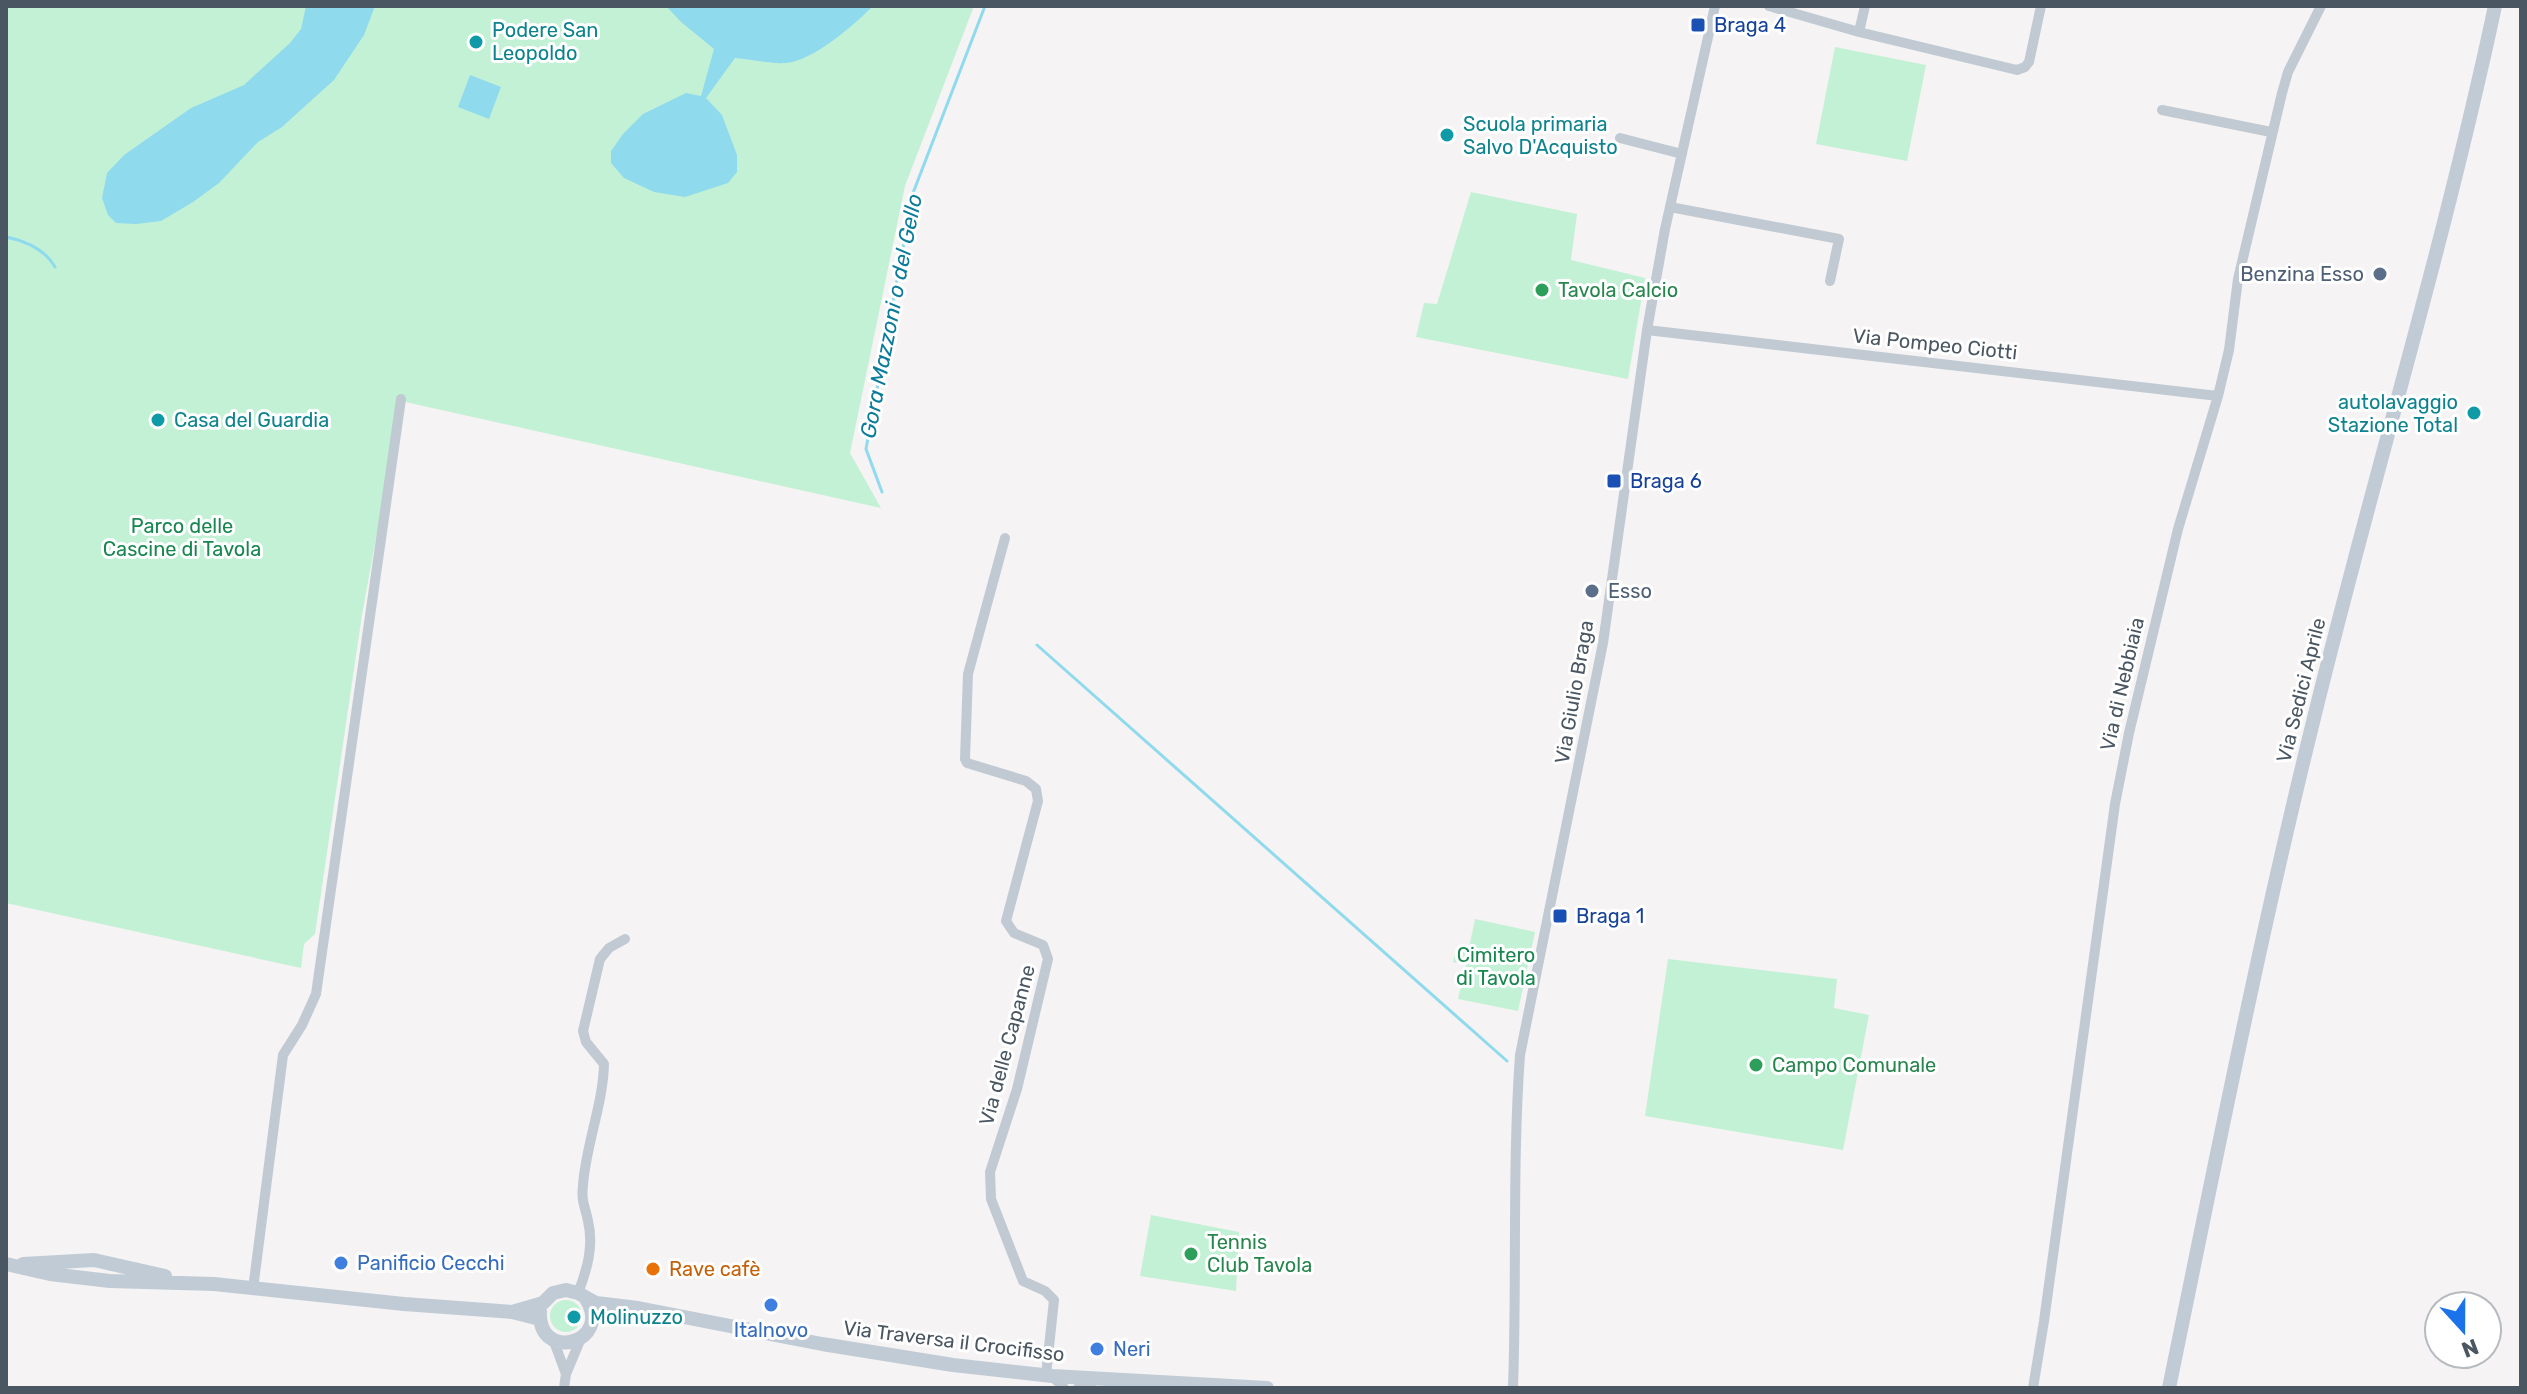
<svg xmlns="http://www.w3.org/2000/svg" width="2527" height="1394" viewBox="0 0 2527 1394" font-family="Rubik,sans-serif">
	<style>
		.green { fill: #c3f1d5 }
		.water { fill: #90daee }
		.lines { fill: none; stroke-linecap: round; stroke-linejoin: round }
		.stream { stroke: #90daee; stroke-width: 3 }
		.street { stroke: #c1cad2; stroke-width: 10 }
		.secondary { stroke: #c1cbd6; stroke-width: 14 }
		.transit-dot { fill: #1a4fb4; stroke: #fff; stroke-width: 3 }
		.culture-dot { fill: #0f9aa8; stroke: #fff; stroke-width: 3 }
		.service-dot { fill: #5c6f8a; stroke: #fff; stroke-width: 3 }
		.leisure-dot { fill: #2e9e5b; stroke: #fff; stroke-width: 3 }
		.shop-dot { fill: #3f7fe0; stroke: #fff; stroke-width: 3 }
		.food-dot { fill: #e8710a; stroke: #fff; stroke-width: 3 }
		.labels { text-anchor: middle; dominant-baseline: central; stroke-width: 6; stroke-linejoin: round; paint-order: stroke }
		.transit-label { font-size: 20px; fill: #164399; stroke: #fff; text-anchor: start }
		.culture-label { font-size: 20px; fill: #0d838f; stroke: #fff; text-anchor: start }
		.service-label { font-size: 20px; fill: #4e5e75; stroke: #fff; text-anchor: end }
		.leisure-label { font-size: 20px; fill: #27864d; stroke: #fff; text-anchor: start }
		.street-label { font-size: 20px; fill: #4a5661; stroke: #fff }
		.park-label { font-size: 20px; fill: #17864f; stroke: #fff }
		.shop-label { font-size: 20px; fill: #366cbe; stroke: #fff; text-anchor: start }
		.food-label { font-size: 20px; fill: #c56008; stroke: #fff; text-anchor: start }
		.water-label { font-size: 22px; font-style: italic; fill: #0c7c9b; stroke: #fff }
	</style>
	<rect width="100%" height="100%" fill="#f5f3f3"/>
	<!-- green -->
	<path class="green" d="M6,6H974L905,186L850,453L881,508L401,401L362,615L315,934L304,944L301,968L6,903Z
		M1835,47L1926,65L1907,161L1816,144Z
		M1471,192L1577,214L1571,260L1645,278L1628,379L1416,337L1424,303L1437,304Z
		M1475,919L1535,932L1518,1011L1458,999L1466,965L1453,962L1456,950L1468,953Z
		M1668,959L1837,979L1834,1008L1869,1015L1843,1150L1645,1116Z
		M1151,1215L1239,1232L1236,1291L1140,1276Z
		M550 1316a16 16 0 1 1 32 0a16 16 0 1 1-32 0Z"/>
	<!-- water -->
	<path class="water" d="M306,6H375L364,35L334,80L282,127L258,142L219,183L193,202L161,221L136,224L116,223L108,215L102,198L107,173L124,155L191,108L244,85L290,43L301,29Z
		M666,6H873C854,25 812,62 785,63C768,64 751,59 735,58L706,98L722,115L737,155V172L728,183L685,197L654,192L624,178L611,163V151L623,134L643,114L686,93L701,96L714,49L681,22Z
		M470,75L501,87L489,119L458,107Z"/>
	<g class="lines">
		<!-- stream -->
		<path class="stream" d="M6,237C25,241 45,249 55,267
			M882,492L866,449L913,193L985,6
			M1037,645L1507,1061"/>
		<!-- street -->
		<path class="street" d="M1769,6L1859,32L2017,70L2025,67L2029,62L2041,6
			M1859,32L1865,6
			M2162,110L2271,132
			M1620,138L1682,154
			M1670,207L1839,239L1830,281
			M1647,330L2218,396
			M1005,538L968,674L965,759L967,763L1026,781L1036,789L1038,801L1006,921L1014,933L1043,945L1048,959L1017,1089L990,1172L991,1199L1023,1281L1045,1291L1054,1300L1046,1375
			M253,1289L283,1055L302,1025L316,994L401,399
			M578,1293C587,1270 594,1246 588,1221C585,1206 581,1201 583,1185C586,1144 603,1105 604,1064L586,1042L583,1031L600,959L609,948L625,939
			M553,1339L566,1374
			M1052,1376L1064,1388
			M564,1388L566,1374L581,1338
			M1078,1388L1088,1377L1092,1388
			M1513,1388C1517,1277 1512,1166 1520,1055L1603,643L1647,330L1665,229L1715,6
			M2033,1388L2044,1321L2115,804L2129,733L2178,529L2218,396L2229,350L2238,279L2282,93L2288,72L2321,6"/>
		<!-- secondary -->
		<path class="secondary" d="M6,1264L50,1274L110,1281L214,1284L404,1304L512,1312L540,1319
			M23,1264L94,1260L165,1276
			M540,1311C537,1364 614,1343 586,1299
			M512,1312L543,1303L553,1293L566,1290L578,1293L596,1303L638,1308L822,1344L953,1365L1052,1376L1267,1388
			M2169,1388C2215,1164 2259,940 2314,718C2372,481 2444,246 2495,6"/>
	</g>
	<!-- markers -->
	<g class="transit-dot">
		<rect x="1690" y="17" width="16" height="16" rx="4"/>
		<rect x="1606" y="473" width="16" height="16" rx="4"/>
		<rect x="1552" y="908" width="16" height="16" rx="4"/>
	</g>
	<g class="culture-dot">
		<circle cx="476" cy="42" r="8"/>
		<circle cx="1447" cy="135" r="8"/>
		<circle cx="2474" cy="413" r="8"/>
		<circle cx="158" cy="420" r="8"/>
		<circle cx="574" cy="1317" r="8"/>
	</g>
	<g class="service-dot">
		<circle cx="2380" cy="274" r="8"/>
		<circle cx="1592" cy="591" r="8"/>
	</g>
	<g class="leisure-dot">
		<circle cx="1542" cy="290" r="8"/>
		<circle cx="1756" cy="1065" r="8"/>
		<circle cx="1191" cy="1254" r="8"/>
	</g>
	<g class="shop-dot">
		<circle cx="341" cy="1263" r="8"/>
		<circle cx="771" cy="1305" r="8"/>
		<circle cx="1097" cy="1349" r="8"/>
	</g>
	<circle class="food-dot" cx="653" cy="1269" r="8"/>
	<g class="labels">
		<!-- transit labels -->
		<g class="transit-label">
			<text x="1714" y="25">Braga 4</text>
			<text x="1630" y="481">Braga 6</text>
			<text x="1576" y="916">Braga 1</text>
		</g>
		<!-- culture labels -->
		<g class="culture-label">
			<text x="492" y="30">Podere San<tspan x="492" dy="23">Leopoldo</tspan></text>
			<text x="1463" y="124">Scuola primaria<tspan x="1463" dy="23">Salvo D'Acquisto</tspan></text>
			<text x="2458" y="402" text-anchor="end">autolavaggio<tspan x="2458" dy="23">Stazione Total</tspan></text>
			<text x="174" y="420">Casa del Guardia</text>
			<text x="590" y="1317">Molinuzzo</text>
		</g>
		<!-- service labels -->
		<g class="service-label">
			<text x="2364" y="274">Benzina Esso</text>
			<text x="1608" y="591" text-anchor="start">Esso</text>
		</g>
		<!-- leisure labels -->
		<g class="leisure-label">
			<text x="1558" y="290">Tavola Calcio</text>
			<text x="1772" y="1065">Campo Comunale</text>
			<text x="1207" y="1242">Tennis<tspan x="1207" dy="23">Club Tavola</tspan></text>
		</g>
		<!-- street labels -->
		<g class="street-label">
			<text transform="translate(1935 344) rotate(6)">Via Pompeo Ciotti</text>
			<text transform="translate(2122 684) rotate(-77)">Via di Nebbiaia</text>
			<text transform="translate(2301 690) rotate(-76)">Via Sedici Aprile</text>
			<text transform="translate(1574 692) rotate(-80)">Via Giulio Braga</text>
			<text transform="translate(1007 1045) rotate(-75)">Via delle Capanne</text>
			<text transform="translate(954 1341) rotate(7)">Via Traversa il Crocifisso</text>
		</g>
		<!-- park labels -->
		<g class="park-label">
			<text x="182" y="526">Parco delle<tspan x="182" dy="23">Cascine di Tavola</tspan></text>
			<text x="1496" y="955">Cimitero<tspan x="1496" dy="23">di Tavola</tspan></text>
		</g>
		<!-- shop labels -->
		<g class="shop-label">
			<text x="357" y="1263">Panificio Cecchi</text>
			<text x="771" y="1330" text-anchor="middle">Italnovo</text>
			<text x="1113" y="1349">Neri</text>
		</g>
		<!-- food labels -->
		<g class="food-label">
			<text x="669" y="1269">Rave cafè</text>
		</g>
		<!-- water labels -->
		<g class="water-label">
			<text transform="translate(891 316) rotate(-79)">Gora Mazzoni o del Gello</text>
		</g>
	</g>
	<!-- border -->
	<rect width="2527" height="1394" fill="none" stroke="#4a5661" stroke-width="16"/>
	<!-- north arrow -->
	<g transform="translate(2463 1330) rotate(159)"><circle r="38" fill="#ffffff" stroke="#b7bbc0" stroke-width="2"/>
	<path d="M0-6L14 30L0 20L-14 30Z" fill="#1a73e8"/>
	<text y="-12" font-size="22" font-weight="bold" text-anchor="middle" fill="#4a5661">N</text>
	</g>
</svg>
